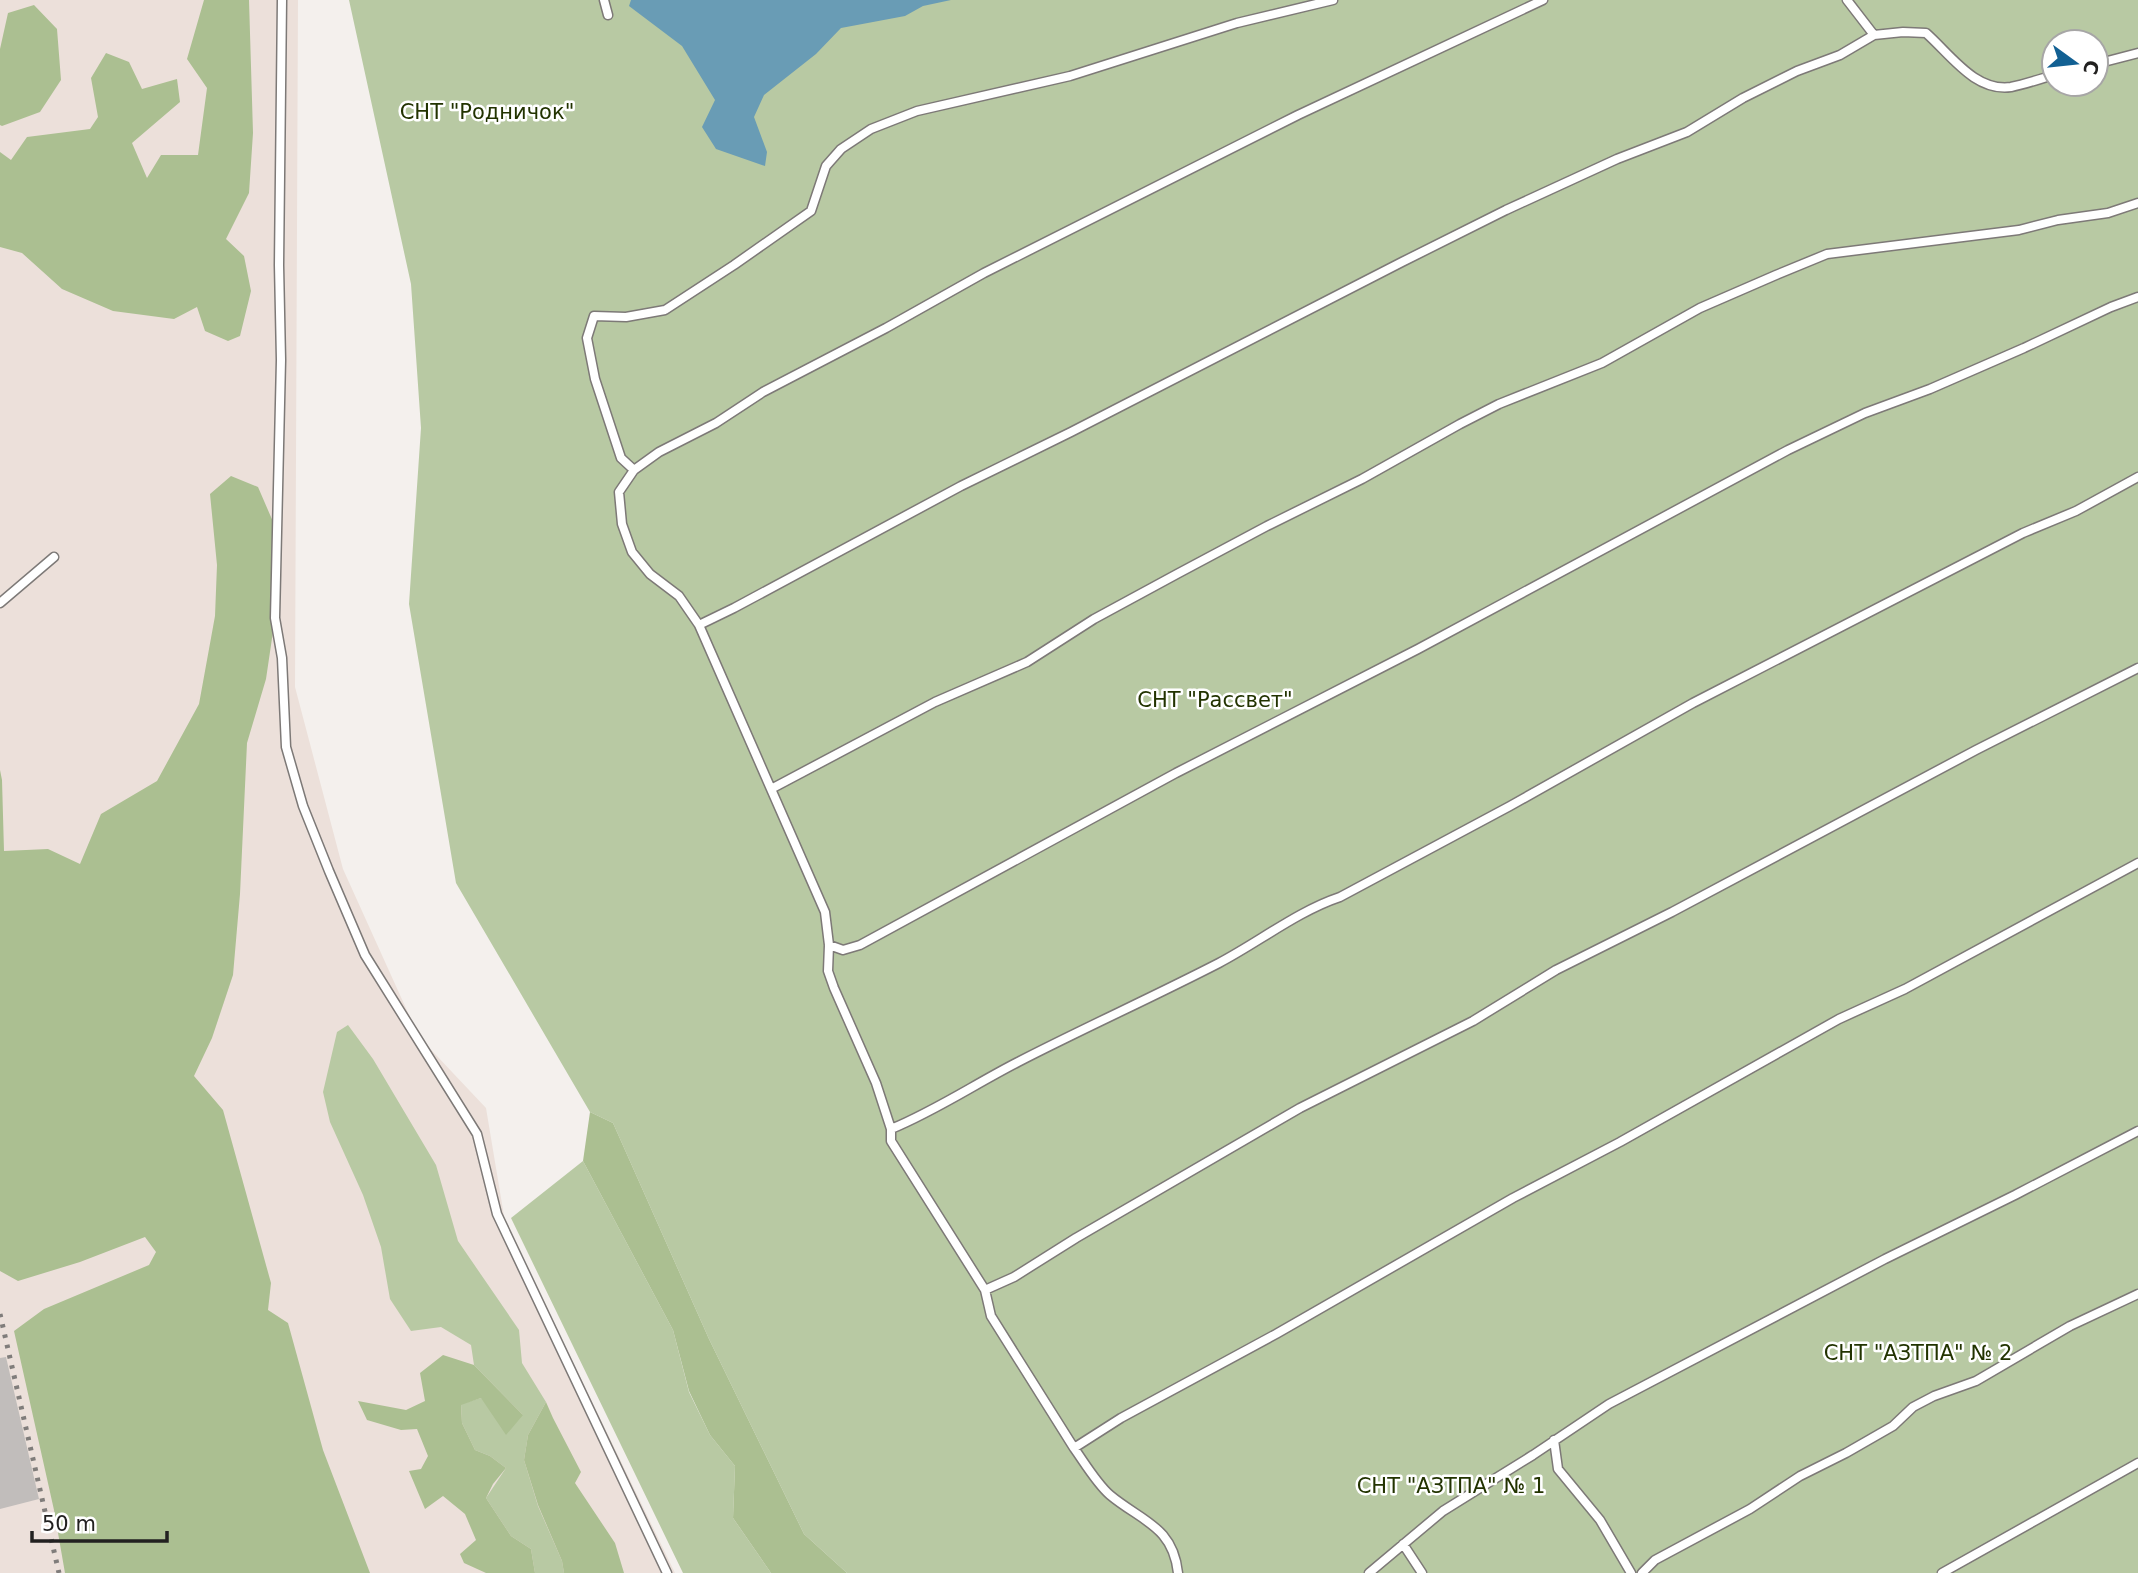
<svg xmlns="http://www.w3.org/2000/svg" width="2138" height="1573" viewBox="0 0 2138 1573" font-family="'DejaVu Sans',sans-serif">
	<style>
		.built { fill: #ece0da }
		.green { fill: #b8c9a3; fill-rule: evenodd }
		.forest { fill: #abbf91 }
		.water { fill: #699cb5 }
		.building { fill: #c1bdbb }
		.lines { fill: none; stroke-linecap: round; stroke-linejoin: round }
		.lane-casing { stroke: #7d7977; stroke-width: 11 }
		.lane { stroke: #fff; stroke-width: 8 }
		.rail { stroke: #807d7b; stroke-width: 5; stroke-dasharray: 3.5 7; stroke-linecap: butt }
		.labels { text-anchor: middle; dominant-baseline: central; stroke-width: 5; stroke-linejoin: round; paint-order: stroke }
		.park-label { font-size: 21px; fill: #230; stroke: #fff }
	</style>
	<rect width="100%" height="100%" fill="#f4f0ed"/>
	<!-- built -->
	<path class="built" d="M0,0H298L295,687L343,869L419,1037L486,1108L505,1222L675,1573H0Z"/>
	<!-- green -->
	<path class="green" d="M349,0H2138V1573H847L804,1534L709,1339L613,1123L590,1112L456,883L409,604L421,428L411,284ZM2054,42H2096V84H2054Z
		M348,1025L373,1059L436,1165L458,1241L519,1330L522,1363L546,1402L528,1435L524,1460L538,1506L562,1561L564,1573H535L531,1549L511,1536L486,1498L506,1468L490,1456L475,1450L462,1423L461,1404L481,1398L523,1415L474,1365L471,1345L441,1327L411,1331L390,1299L381,1247L363,1195L330,1122L323,1092L337,1032Z
		M583,1161L673,1330L689,1392L710,1435L735,1466L733,1518L771,1573H683L511,1218Z"/>
	<!-- forest -->
	<path class="forest" d="M204,0H249L253,133L249,193L226,239L244,256L251,291L240,336L228,341L205,331L197,307L174,319L113,311L62,289L22,253L0,247V152L11,160L27,137L90,129L98,117L91,78L106,53L129,62L142,89L177,79L180,102L132,143L147,178L161,155H198L207,88L187,59Z
		M34,5L57,29L61,80L40,112L2,126L0,125V49L8,13Z
		M231,476L258,487L274,524L275,618L266,679L247,743L240,894L233,975L212,1038L194,1076L223,1110L271,1283L268,1310L288,1323L323,1450L370,1573H65L54,1510L14,1331L44,1309L149,1265L156,1252L145,1237L80,1262L18,1281L0,1271V770L2,780L4,851L48,849L80,864L101,814L157,781L199,704L215,616L217,565L210,494Z
		M590,1112L613,1123L709,1339L804,1534L847,1573H771L733,1518L735,1466L710,1435L689,1391L673,1330L583,1161Z
		M443,1355L474,1365L523,1415L506,1435L481,1398L461,1405L462,1423L475,1450L490,1456L506,1468L493,1484L486,1498L511,1536L531,1549L535,1573H486L464,1563L460,1554L476,1540L465,1514L443,1496L425,1509L409,1471L421,1469L428,1456L417,1429L401,1430L367,1420L358,1401L406,1410L425,1401L420,1373Z
		M546,1402L553,1418L581,1472L575,1483L615,1543L624,1573H564L562,1561L538,1505L524,1460L528,1435Z"/>
	<!-- water -->
	<path class="water" d="M631,0H951L923,6L905,16L841,28L816,54L764,95L754,117L767,152L765,166L716,149L702,127L715,100L682,46L629,6Z"/>
	<!-- building -->
	<path class="building" d="M6,1357L39,1499L0,1509V1358Z"/>
	<g class="lines">
		<defs>
			<path id="lane" d="M282,0L279,265L281,360L275,618L282,658L286,747L303,806L329,871L365,955L477,1134L497,1214L667,1573
				M604,0L608,15
				M1333,0L1237,23L1070,76L917,111L871,129L841,149L826,166L811,211L734,265L665,310L626,317L594,316L587,338L595,379L621,458L634,470L619,492L622,524L632,552L650,574L679,596L699,625L825,912L829,945L828,971L834,988L876,1083L891,1129V1141L985,1290L991,1316L1074,1448L1121,1418L1276,1334L1513,1198L1620,1142L1839,1019L1905,989L2138,863
				M1847,0L1874,35L1903,32L1926,33C1951,55 1975,92 2011,87C2025,84 2040,79 2054,75
				M2096,64L2138,53
				M634,470L659,452L716,423L763,392L886,328L984,273L1298,115L1543,0
				M0,603L54,557
				M699,625L734,608L961,486L1071,432L1402,262L1506,210L1617,159L1687,132L1743,98L1797,71L1840,55L1874,35
				M771,789L935,702L1027,662L1094,619L1177,574L1267,526L1362,479L1460,424L1499,404L1602,363L1700,308L1776,275L1827,254L2019,230L2058,220L2108,213L2138,203
				M829,945L843,950L860,945L1176,773L1418,649L1788,450L1865,413L1930,389L2024,348L2111,307L2138,297
				M891,1129C935,1111 975,1084 1018,1062C1084,1028 1153,997 1219,963C1259,942 1298,911 1340,897L1510,806L1693,703L2023,533L2076,511L2138,477
				M985,1290L1014,1277L1076,1238L1300,1108L1473,1021L1556,970L1672,912L1976,750L2138,668
				M1554,1440L1558,1469L1600,1520L1631,1573
				M1074,1448C1084,1462 1097,1484 1110,1495C1141,1521 1173,1526 1178,1573
				M1403,1544L1422,1573
				M1369,1573L1443,1511L1533,1455L1609,1404L1885,1259L2015,1195L2138,1131
				M1642,1573L1655,1560L1750,1509L1800,1476L1846,1453L1893,1426L1913,1407L1934,1396L1976,1381L2070,1326L2138,1294
				M1942,1573L2138,1463"/>
		</defs>
		<!-- lane casing -->
		<use href="#lane" class="lane-casing"/>
		<!-- lane -->
		<use href="#lane" class="lane"/>
		<!-- rail -->
		<path class="rail" d="M0,1314L59,1573"/>
	</g>
	<g class="labels">
		<!-- park labels -->
		<g class="park-label">
			<text x="487" y="112">СНТ "Родничок"</text>
			<text x="1215" y="700">СНТ "Рассвет"</text>
			<text x="1918" y="1353">СНТ "АЗТПА" № 2</text>
			<text x="1451" y="1486">СНТ "АЗТПА" № 1</text>
		</g>
	</g>
	<!-- north arrow -->
	<g transform="translate(2075 63) rotate(105)"><circle r="33" fill="#ffffff" stroke="#a7a6a6" stroke-width="2"/>
	<path d="M0-5L12 26L0 18L-12 26Z" fill="#126093"/>
	<text y="-10" font-size="19" font-weight="bold" text-anchor="middle" fill="#222120">С</text>
	</g>
	<!-- scale -->
	<path d="M32 1531v10h135v-10" fill="none" stroke="#222120" stroke-width="3.5"/>
	<text x="42" y="1531" font-size="21" fill="#222120" stroke="#ffffff" stroke-width="5" paint-order="stroke">50 m</text>
</svg>
